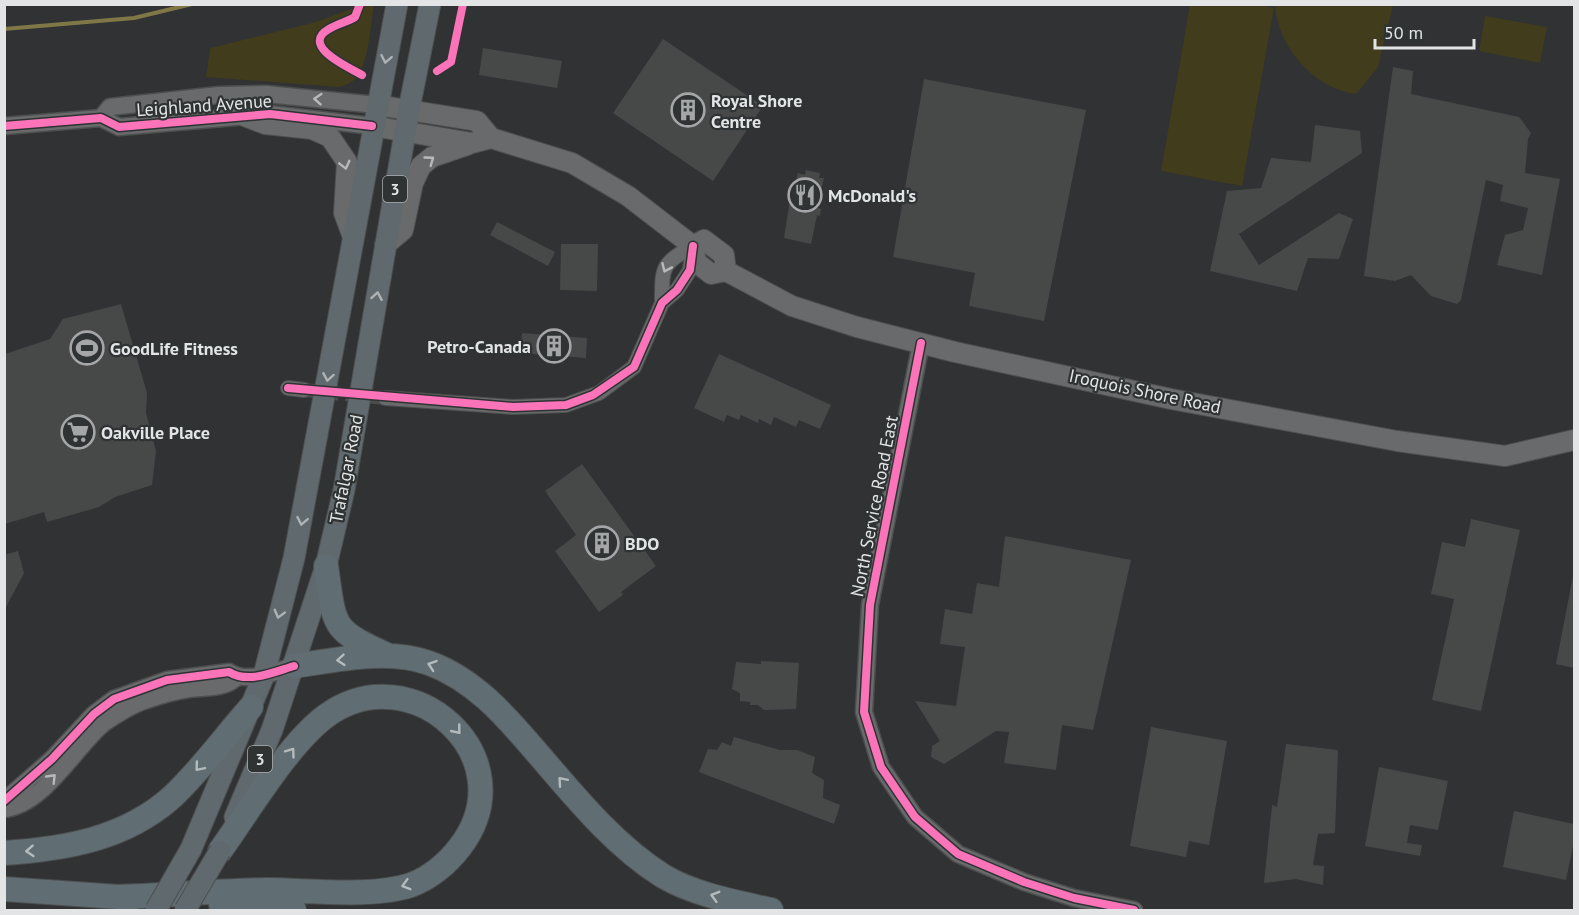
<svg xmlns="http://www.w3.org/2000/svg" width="1579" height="915" viewBox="0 0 1579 915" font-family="'PT Sans',sans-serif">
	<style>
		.green { fill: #413c1b }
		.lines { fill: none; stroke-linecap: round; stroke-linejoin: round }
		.stream { stroke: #807747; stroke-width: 4 }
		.building { fill: #474949 }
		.minor-tunnel { stroke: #4b4d4e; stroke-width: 14; stroke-dasharray: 14 7; stroke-linecap: butt }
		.minor-casing { stroke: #4d4f4f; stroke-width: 16 }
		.tertiary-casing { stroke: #4d4f4f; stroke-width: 19 }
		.secondary-casing { stroke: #4d4f4f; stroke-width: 22 }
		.primary-casing { stroke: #4d4f4f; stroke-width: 23 }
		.motorway-casing { stroke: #4d4f4f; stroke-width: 26 }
		.minor { stroke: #696a6b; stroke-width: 14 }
		.tertiary { stroke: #696a6b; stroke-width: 16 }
		.secondary { stroke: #696a6b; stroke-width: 20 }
		.primary { stroke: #60696d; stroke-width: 21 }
		.motorway { stroke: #606e74; stroke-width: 24 }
		.primary-bridge-casing { stroke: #4d4f4f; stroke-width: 23; stroke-linecap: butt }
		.primary-bridge { stroke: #60696d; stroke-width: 21 }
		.cycleway-casing { stroke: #2f3334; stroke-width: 11 }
		.cycleway { stroke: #fb73b8; stroke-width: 8 }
		.oneway { stroke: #aeb3b5 }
		.oneway2 { stroke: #b8b9ba }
		.oneway3 { stroke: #b4bbbd }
		.labels { text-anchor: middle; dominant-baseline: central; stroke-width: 4.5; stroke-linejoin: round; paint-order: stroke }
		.shield { fill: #2f3334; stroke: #acafb0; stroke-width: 1.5 }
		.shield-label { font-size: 16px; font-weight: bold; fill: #e2e4e5 }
		.poi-label { font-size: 18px; font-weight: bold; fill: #e2e4e5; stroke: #2f3334; text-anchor: start }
		.street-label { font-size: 18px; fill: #e2e4e5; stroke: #2f3334 }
	</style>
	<rect width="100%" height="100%" fill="#303233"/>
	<!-- green -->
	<path class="green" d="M366,4L374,5C371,23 368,66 356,78C352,83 345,85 339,87L206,77L210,48L312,23Z
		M1257,4L1274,8L1242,186L1161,171L1190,5Z
		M1275,5H1393L1378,67L1356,94C1313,88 1278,47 1275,5Z
		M1485,16L1547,27L1540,63L1479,51Z"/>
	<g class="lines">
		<!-- stream -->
		<path class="stream" d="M4,29L134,18L192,4"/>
	</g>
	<!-- building -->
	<path class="building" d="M663,39L763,106L713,181L613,113Z
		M483,48L562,61L557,88L479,75Z
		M1393,67L1413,71L1411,94L1519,117L1531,133L1528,139L1525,173L1560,179L1542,275L1497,265L1505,235L1523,230L1528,208L1500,201L1503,185L1486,180L1461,300L1457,304L1431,296L1411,275L1395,281L1364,276Z
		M924,79L1086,110L1044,321L969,306L975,273L893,257Z
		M1315,125L1360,131L1362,153L1239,234L1259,265L1339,213L1353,219L1339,259L1308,258L1297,291L1210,271L1227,191L1261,188L1271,158L1311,162Z
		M806,170L820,173L819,178H824L817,208L821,209L820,216L817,215L811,244L784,238L793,181H796L798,173L805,175Z
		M497,222L555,252L548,266L490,235Z
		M561,244H598L597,291L560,290Z
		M121,304L147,393L146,413L156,451L152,485L115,497L99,507L47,522L44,512L5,524V354L50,339L63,319Z
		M522,333L587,338L586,358L520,353Z
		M719,354L831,405L820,429L799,420L796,427L774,417L771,425L759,419L758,423L741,415L739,420L727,415L724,422L694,408Z
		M582,464L656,566L621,592L623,595L599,612L555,551L576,535L545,491Z
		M1471,519L1520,530L1481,711L1432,700L1454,599L1431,594L1442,542L1465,547Z
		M1005,536L1131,560L1093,730L1062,725L1056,770L1004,763L1009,732L996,731L944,764L931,757L932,746L940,741L915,701L956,706L965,647L940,644L945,609L972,614L977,583L999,587Z
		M18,551L24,573L4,611V555Z
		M1573,576H1574V668L1556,664Z
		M761,661L799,663L796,709L764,710L758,705H750V702L740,701V693L732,689L736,662L761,664Z
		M1151,727L1227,741L1209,845L1189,841L1186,857L1130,846Z
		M734,737L780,750H797L815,757L812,773L824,780L823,798L840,805L834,824L699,772L708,749L717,750L722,742L731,746Z
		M1286,744L1338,750L1335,833L1318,834L1313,865L1324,866L1323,885L1296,879L1264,883L1272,805L1277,807Z
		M1379,767L1448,781L1438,830L1410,825L1407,843L1422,845L1420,856L1365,846Z
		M1514,811L1574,824V841L1566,880L1503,867Z"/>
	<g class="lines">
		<!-- minor-tunnel -->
		<path class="minor-tunnel" d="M304,390L385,398"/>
		<defs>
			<path id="minor" d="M662,303C662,267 661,264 693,246
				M288,388L304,390
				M385,398L513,407L566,405L599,393L634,367L662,303L677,290L690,270L692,254"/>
			<path id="tertiary" d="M101,118L110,107L219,95L266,94L377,105
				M4,126L101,118L119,127L270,114L372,126
				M921,343L870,605L864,712L881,767L915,817L958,854L1024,882L1074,898L1134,910
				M4,801L52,759L94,714L114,699L167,680L229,672C248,684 274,672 294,666
				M4,809C44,805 75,747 104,723C116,715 131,705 144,701C158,696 175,691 189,689C205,687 225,689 237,677"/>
			<path id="secondary" d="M377,105L477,121L491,138
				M244,116L265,124L312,129L330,137L347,162L344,213L353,237
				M372,126L472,143L491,138L572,163L628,196L693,246L696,262L711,274L726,271L792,306L857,327L955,352L1171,399L1397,441L1505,456L1574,440
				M385,245L403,230L413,183L421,166L432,157L467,145
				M693,246L704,240L724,255L726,271"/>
			<path id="primary" d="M235,817L272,730L326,566L344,490L409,109L430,4
				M191,849L264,675L294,558L397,4"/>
			<path id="motorway" d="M326,566C335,627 330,629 387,655
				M294,666C336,660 388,648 429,663C476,680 508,719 539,755C576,798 615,846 663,876C695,895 736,902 771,910
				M4,853C65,849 125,839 172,797C201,770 225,736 251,707
				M4,889L133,898
				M117,897C167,895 217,891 266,890C308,890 372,898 411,885C430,878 448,863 460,847C528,758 412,653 326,716C289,743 248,812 220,851
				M221,905L294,910"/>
		</defs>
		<!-- minor casing -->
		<use href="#minor" class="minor-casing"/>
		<!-- tertiary casing -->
		<use href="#tertiary" class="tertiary-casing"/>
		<!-- secondary casing -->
		<use href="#secondary" class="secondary-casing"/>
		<!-- primary casing -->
		<use href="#primary" class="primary-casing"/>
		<!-- motorway casing -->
		<use href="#motorway" class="motorway-casing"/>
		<!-- minor -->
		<use href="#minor" class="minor"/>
		<!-- tertiary -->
		<use href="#tertiary" class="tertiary"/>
		<!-- secondary -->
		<use href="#secondary" class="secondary"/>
		<!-- primary -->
		<use href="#primary" class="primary"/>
		<!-- motorway -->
		<use href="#motorway" class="motorway"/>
		<defs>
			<path id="primary-bridge" d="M156,910L191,849
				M185,910L220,851"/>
		</defs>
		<!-- primary-bridge casing -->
		<use href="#primary-bridge" class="primary-bridge-casing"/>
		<!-- primary-bridge -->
		<use href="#primary-bridge" class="primary-bridge"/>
		<defs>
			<path id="cycleway" d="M360,4L355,17C347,22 337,24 329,29C299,46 350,68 362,75
				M437,71L451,62L463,4
				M4,126L101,118L119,127L270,114L372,126
				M921,343L870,605L864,712L881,767L915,817L958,854L1024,882L1074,898L1134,910
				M288,388L513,407L566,405L593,395L634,367L662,303L677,290L690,270L693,246
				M4,801L52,759L94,714L114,699L167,680L229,672C248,684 274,672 294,666"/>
		</defs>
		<!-- cycleway casing -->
		<use href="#cycleway" class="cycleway-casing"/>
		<!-- cycleway -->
		<use href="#cycleway" class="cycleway"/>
	</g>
	<!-- one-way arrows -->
	<defs><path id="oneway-chevron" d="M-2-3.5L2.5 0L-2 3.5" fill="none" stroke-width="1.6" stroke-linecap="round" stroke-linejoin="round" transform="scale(1.5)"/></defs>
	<g class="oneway">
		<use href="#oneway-chevron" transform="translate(386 59) rotate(101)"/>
		<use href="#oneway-chevron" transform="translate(377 296) rotate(-80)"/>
		<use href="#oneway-chevron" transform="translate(328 377) rotate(100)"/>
		<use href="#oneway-chevron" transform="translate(302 521) rotate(101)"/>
		<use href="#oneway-chevron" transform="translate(279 614) rotate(105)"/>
	</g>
	<g class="oneway2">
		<use href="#oneway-chevron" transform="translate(318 99) rotate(-176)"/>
		<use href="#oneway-chevron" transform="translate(430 160) rotate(-36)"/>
		<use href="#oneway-chevron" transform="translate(345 165) rotate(76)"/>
		<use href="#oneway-chevron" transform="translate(666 268) rotate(114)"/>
		<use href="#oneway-chevron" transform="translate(52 778) rotate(-46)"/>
	</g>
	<g class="oneway3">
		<use href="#oneway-chevron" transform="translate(341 660) rotate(175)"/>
		<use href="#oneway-chevron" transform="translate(432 665) rotate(-161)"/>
		<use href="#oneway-chevron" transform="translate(457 730) rotate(51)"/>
		<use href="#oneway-chevron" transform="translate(291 752) rotate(-54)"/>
		<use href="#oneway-chevron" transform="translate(199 767) rotate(130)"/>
		<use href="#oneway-chevron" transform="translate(562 781) rotate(-131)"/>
		<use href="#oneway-chevron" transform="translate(30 851) rotate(176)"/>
		<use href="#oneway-chevron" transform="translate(406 885) rotate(164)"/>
		<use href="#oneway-chevron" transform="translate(715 896) rotate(-164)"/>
	</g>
	<!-- icons -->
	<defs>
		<symbol id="building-ring" viewBox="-11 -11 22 22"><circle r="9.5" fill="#2f3334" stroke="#a4a6a7" stroke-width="1.5"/><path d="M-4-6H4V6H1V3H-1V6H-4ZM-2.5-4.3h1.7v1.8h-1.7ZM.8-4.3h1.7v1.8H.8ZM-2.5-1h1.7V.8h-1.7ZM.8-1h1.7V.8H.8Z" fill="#a4a6a7"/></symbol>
		<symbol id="restaurant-ring" viewBox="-11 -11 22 22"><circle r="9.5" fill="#2f3334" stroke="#a4a6a7" stroke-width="1.5"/><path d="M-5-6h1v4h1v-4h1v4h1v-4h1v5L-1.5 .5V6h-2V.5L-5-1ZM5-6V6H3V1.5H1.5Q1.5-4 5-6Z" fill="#a4a6a7"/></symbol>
		<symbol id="stadium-ring" viewBox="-11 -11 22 22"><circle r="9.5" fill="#2f3334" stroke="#a4a6a7" stroke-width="1.5"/><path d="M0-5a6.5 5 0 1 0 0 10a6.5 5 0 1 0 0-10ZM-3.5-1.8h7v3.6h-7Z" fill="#a4a6a7"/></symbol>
		<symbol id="supermarket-ring" viewBox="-11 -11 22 22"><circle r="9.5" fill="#2f3334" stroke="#a4a6a7" stroke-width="1.5"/><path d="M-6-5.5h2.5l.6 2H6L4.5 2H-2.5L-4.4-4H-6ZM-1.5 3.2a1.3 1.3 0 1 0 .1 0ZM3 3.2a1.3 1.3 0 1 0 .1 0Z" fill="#a4a6a7"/></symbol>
	</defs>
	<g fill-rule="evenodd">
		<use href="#building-ring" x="669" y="91" width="38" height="38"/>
		<use href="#restaurant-ring" x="786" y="176" width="38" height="38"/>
		<use href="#building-ring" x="535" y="327" width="38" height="38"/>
		<use href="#stadium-ring" x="68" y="329" width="38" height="38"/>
		<use href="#supermarket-ring" x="59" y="413" width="38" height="38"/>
		<use href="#building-ring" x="583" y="524" width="38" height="38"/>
	</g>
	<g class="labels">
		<!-- shield labels -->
		<g class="shield">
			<rect x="383" y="176" width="24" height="26" rx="4.5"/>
			<rect x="248" y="746" width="24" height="26" rx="4.5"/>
		</g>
		<g class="shield-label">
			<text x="395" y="189">3</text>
			<text x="260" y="759">3</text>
		</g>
		<!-- poi labels -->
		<g class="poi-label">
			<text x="711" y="100">Royal Shore<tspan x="711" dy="21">Centre</tspan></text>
			<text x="828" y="195">McDonald's</text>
			<text x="531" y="346" text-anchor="end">Petro-Canada</text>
			<text x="110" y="348">GoodLife Fitness</text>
			<text x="101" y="432">Oakville Place</text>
			<text x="625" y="543">BDO</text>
		</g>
		<!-- street labels -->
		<g class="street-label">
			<text transform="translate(204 105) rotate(-4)">Leighland Avenue</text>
			<text transform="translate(1145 391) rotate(12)">Iroquois Shore Road</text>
			<text transform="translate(346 469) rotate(-79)">Trafalgar Road</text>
			<text transform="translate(874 506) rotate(-79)">North Service Road East</text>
		</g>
	</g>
	<!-- border -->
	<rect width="1579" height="915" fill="none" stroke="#e2e4e5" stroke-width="12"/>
	<!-- scale -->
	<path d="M1375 39v9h99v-9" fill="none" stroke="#e2e4e5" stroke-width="3"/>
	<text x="1384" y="39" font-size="18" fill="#e2e4e5" stroke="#2f3334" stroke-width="4.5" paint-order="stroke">50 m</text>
</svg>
